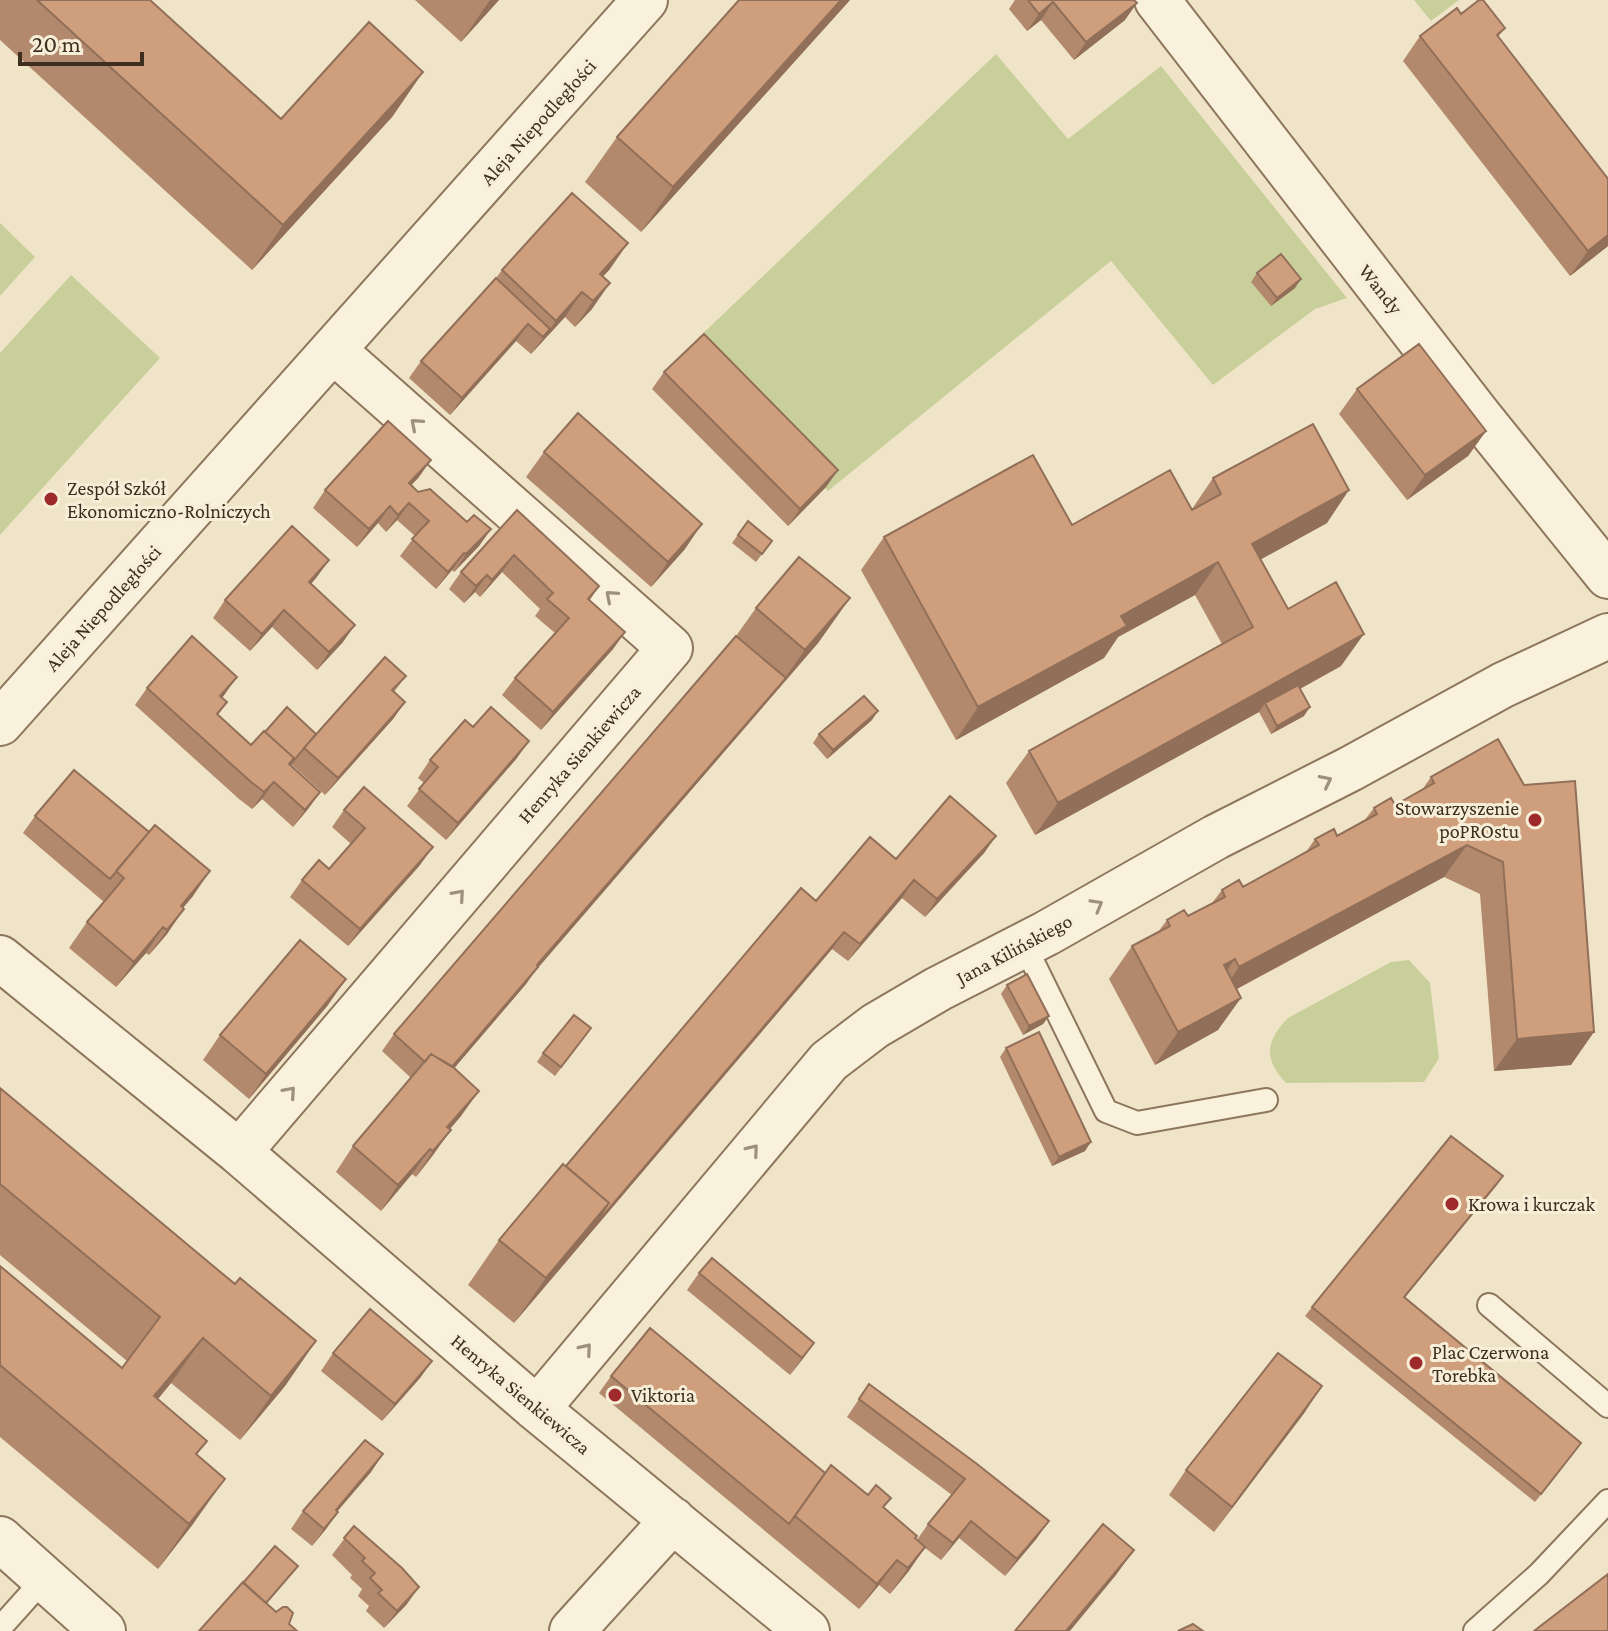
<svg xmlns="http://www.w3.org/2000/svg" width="1608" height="1631" viewBox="0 0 1608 1631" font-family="'Crimson Pro',serif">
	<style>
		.green { fill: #c9cf9b }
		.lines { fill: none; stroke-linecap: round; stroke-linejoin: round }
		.service-casing { stroke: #8d765c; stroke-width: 26 }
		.minor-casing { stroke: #8d765c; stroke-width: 48 }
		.service { stroke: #faf1dc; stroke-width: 22 }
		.minor { stroke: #faf1dc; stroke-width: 44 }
		.wall { fill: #b2896c }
		.shaded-wall { fill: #916f58 }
		.building { fill: #cf9f7d; stroke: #916f58; stroke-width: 2 }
		.oneway { stroke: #9c907e }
		.poi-dot { fill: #9e2a2b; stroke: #f7eed8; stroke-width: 3 }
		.labels { text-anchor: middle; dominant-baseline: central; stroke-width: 6; stroke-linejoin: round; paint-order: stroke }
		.street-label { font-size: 20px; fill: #3d2e20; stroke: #f7eed8 }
		.poi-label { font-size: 20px; fill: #3d2e20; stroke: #f7eed8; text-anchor: start }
	</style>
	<rect width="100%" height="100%" fill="#f0e4c8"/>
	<!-- green -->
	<path class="green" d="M1414,0H1459L1431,21Z
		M996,54L1068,139L1161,66L1347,298L1315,309L1213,385L1111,261L828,491L697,339Z
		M0,223L35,257L0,296Z
		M71,275L160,358L0,535V353Z
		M1409,960L1430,983L1439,1058L1424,1082L1286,1083C1263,1059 1266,1040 1288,1018L1391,962Z"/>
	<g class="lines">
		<defs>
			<path id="service" d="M1024,944L1106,1111L1137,1123L1266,1100
				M1489,1305L1608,1406
				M0,1628L44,1579
				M1475,1631L1539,1574L1608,1501"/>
			<path id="minor" d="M1157,0L1479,416L1608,576
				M0,723L645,0
				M0,958L239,1152L537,1409L807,1631
				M239,1152L670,648L334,351
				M537,1409L829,1061L875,1026L938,989L1047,933L1216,837L1350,769L1503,685L1608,636
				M0,1539L103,1631
				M572,1631L673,1520"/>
		</defs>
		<!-- service casing -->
		<use href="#service" class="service-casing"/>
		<!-- minor casing -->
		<use href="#minor" class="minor-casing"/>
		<!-- service -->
		<use href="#service" class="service"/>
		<!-- minor -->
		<use href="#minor" class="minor"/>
	</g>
	<!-- wall -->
	<path class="wall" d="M0,0H150L281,119L423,72L392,117L252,270L0,40Z
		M415,0H499L461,42Z
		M850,0L641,232L585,182L617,137Z
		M1015,0H1134L1125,20L1074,60L1041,20L1027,31L1009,9Z
		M1461,14L1505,28L1498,37L1608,246L1570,276L1403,61L1420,36Z
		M610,269L602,277L592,309L575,327L565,317L531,354L516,341L450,415L409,378L421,361L496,278L502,270Z
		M1257,273L1295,288L1271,306L1251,282Z
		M664,372L838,470L826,487L788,526L652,389Z
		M1357,389L1486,431L1468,456L1407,500L1339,414Z
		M544,452L685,549L651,587L526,477Z
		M419,477L411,485L418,492L467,522L491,529L479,546L454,572L452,570L436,589L400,556L415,536L397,520L386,532L378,523L357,547L313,508L325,490Z
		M1213,478L1327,523L1261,559L1288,609L1341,666L1300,689L1304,716L1271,734L1259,712L1035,835L1006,783L1029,751L1222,644L1195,595L1118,637L1104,658L956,740L861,570L884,537L1072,525L1192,509Z
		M517,510L599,586L590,600L625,632L613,649L541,730L502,695L515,678L555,633L535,616L540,609L502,572L480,597L475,592L464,603L449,589L461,572Z
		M748,521L772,541L756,562L732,543Z
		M329,560L311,584L343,642L317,670L272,627L250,651L213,618L225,600Z
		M850,598L818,643L538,967L526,984L454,1068L461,1116L450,1129L433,1155L416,1177L412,1174L381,1211L336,1172L353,1146L411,1078L382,1051L394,1034L736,636L756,608Z
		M406,676L394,692L405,702L393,719L325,795L292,765L293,764L291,766L320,792L308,809L293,827L262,799L252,809L239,799L135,705L147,688L225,694L222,698L227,702L218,715L251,745L316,734Z
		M872,720L827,759L813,743L819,734Z
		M473,727L517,758L446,840L407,806L424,783L418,778L430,760Z
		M1498,739L1571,1065L1494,1071L1480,894L1444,877L1237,989L1218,1030L1155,1065L1109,979L1132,946L1158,932L1167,920L1188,916L1212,903L1222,890L1243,887L1306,852L1315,839L1337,836L1364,821L1374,808L1395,805L1422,790L1431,777Z
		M344,810L420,865L348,946L290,897L302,880L329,869L351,844L332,827Z
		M35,816L193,896L183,908L167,934L149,955L146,953L116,987L69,948L87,922L104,902L23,833Z
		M996,836L984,853L925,917L902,898L848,961L832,949L514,1323L468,1285L499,1240L566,1166L816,901L896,859Z
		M1007,985L1049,1016L1043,1024L1023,1035L1001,994Z
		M328,1005L249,1099L203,1060L220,1035Z
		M591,1028L555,1076L537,1062L543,1053Z
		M1006,1048L1085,1151L1052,1166L1000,1057Z
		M0,1088L235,1284L316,1341L285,1386L240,1440L171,1383L158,1399L197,1455L193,1524L158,1569L0,1437V1266L122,1368L127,1361L0,1255Z
		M1503,1176L1404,1298L1575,1452L1535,1502L1305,1316L1312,1307Z
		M699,1273L814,1343L790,1375L687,1290Z
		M333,1353L432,1361L420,1378L382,1421L321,1371Z
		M611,1376L825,1473L884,1508L917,1540L928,1524L952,1495L847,1417L869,1384L1037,1538L1005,1576L959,1538L941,1560L925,1548L908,1572L890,1594L879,1585L859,1609L599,1393Z
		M1305,1412L1214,1532L1169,1495L1186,1470Z
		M383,1454L371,1472L337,1511L338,1512L326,1529L312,1546L291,1529L303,1511Z
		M354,1526L407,1604L384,1628L366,1611L369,1606L358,1596L362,1589L350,1578L352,1575L332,1555Z"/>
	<!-- shaded-wall -->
	<path class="shaded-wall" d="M490,0H499L461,42Z
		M841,0H850L641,232L673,187Z
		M1053,2L1041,20L1027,31L1039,14Z
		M1137,3L1125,20L1074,60L1086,42Z
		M423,72L392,117L252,270L283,225Z
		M1608,235V246L1570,276L1588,251Z
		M628,243L610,269L586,295L600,274Z
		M1301,279L1295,288L1271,306L1277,298Z
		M610,283L592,309L575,327L593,301Z
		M582,292L565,317L531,354L556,321Z
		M528,324L516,341L450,415L462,398Z
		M1486,431L1468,456L1407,500L1425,475Z
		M431,460L419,477L397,500L409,483Z
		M838,470L826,487L788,526L800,509Z
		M1349,490L1327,523L1229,577L1252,544Z
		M409,503L397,520L386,532L398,515Z
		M390,506L378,523L357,547L369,529Z
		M702,524L685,549L651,587L668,562Z
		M491,529L479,546L454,572L466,554Z
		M464,553L452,570L436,589L448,572Z
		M514,555L502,572L480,597L492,580Z
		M329,560L317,577L297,600L309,582Z
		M1218,562L1195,595L1118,637L1104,658L956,740L978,707L1121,616Z
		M487,575L475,592L464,603L476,586Z
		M850,598L818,643L525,983L537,965L785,678L805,650Z
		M284,610L272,627L250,651L262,634Z
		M355,625L343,642L317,670L329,652Z
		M625,632L613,649L541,730L553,712Z
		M1364,634L1341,666L1267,707L1265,703L1259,712L1035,835L1058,803Z
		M237,677L225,694L208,713L220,696Z
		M405,702L393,719L325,795L338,778Z
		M1310,707L1304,716L1271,734L1277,726Z
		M878,711L872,720L827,759L833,750Z
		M529,741L517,758L446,840L458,823Z
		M274,782L262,799L252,809L264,792Z
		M320,792L308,809L293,827L305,810Z
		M996,836L984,853L925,917L937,899Z
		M1467,845L1444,877L1216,1000L1239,967Z
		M433,847L420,865L348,946L360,929Z
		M210,871L193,896L163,931L181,906Z
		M914,880L902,898L848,961L860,944Z
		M184,909L167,934L149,955L167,930Z
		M163,927L146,953L116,987L134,962Z
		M844,932L832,949L514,1323L546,1278Z
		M1235,959L1212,992L1224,965Z
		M538,967L526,984L434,1092L446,1074Z
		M346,979L328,1005L249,1099L266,1074Z
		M1241,998L1218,1030L1155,1065L1178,1032Z
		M1049,1016L1043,1024L1023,1035L1029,1026Z
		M1594,1032L1571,1065L1494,1071L1517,1039Z
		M479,1091L461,1116L430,1152L447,1127Z
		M451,1130L433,1155L416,1177L433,1151Z
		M1091,1142L1085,1151L1052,1166L1059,1157Z
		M430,1149L412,1174L381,1211L398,1185Z
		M1503,1176L1497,1185L1398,1306L1404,1297Z
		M203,1338L171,1383L123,1441L154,1396Z
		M316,1341L285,1386L240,1440L271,1396Z
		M814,1343L802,1360L790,1375L802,1358Z
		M432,1361L420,1378L382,1421L395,1404Z
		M1322,1386L1305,1412L1214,1532L1232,1507Z
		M383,1454L371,1472L324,1527L336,1510Z
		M225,1479L193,1524L158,1569L189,1524Z
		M338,1512L326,1529L312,1546L324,1529Z
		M971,1521L959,1538L941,1560L953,1543Z
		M1049,1521L1037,1538L1005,1576L1017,1559Z
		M925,1547L908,1572L890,1594L908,1568Z
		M1134,1550L1116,1575L1070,1631H1066Z
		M897,1560L879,1585L859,1609L877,1584Z
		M419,1587L407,1604L384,1628L397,1611Z"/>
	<!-- building -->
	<path class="building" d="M37,0H150L281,119L369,22L423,72L283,225Z
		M739,0H841L673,187L617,137Z
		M1028,0H1134L1137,3L1086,42L1053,2L1039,14Z
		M1479,0H1483L1505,28L1497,35L1608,179V235L1588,251L1420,36L1457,8L1461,14Z
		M572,193L628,243L600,274L610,283L593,301L582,292L556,321L502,270Z
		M1281,254L1301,279L1277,298L1257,273Z
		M496,278L550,329L543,337L528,324L462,398L421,361Z
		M704,334L838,470L800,509L664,372Z
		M1419,344L1486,431L1425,475L1357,389Z
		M578,413L702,524L668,562L544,452Z
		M388,421L431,460L409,483L418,492L430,489L467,522L474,515L491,529L466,554L464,553L448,572L412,539L429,521L409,503L398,515L390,506L369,529L325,490Z
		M1313,424L1349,490L1252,544L1288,609L1336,582L1364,634L1058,803L1029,751L1253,627L1218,562L1121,616L1127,626L978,707L884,537L1033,455L1072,525L1170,470L1192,510L1221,494L1213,478Z
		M517,510L599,586L588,599L625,632L553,712L515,678L569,618L547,599L553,593L514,555L492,580L487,575L476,586L461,572Z
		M748,521L772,541L762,554L738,535Z
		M292,526L329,560L309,582L355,625L329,652L284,610L262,634L225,600Z
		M799,557L850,598L805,650L756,608Z
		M192,636L237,677L220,696L227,702L217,714L251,745L264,731L294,758L289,764L320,792L305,810L274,782L264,792L251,782L147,688Z
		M736,636L786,678L537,965L538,967L452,1067L431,1054L425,1062L394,1034Z
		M385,657L406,676L392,690L405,702L338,778L304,748Z
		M1298,685L1310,707L1277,726L1265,703Z
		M864,696L878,711L833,750L819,734Z
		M287,707L316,734L290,765L294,758L265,732Z
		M491,707L529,741L458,823L419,789L438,767L430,760L465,720L473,727Z
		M1498,739L1524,785L1575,781L1594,1032L1517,1039L1503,862L1467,845L1239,967L1235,959L1224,965L1241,998L1178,1032L1132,946L1170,926L1167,920L1184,910L1188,916L1225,897L1222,890L1239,880L1243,887L1319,845L1315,839L1334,829L1337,836L1377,814L1374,808L1391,798L1395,805L1434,783L1431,777Z
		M74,770L149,832L110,879L35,816Z
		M364,787L433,847L360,929L302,880L319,860L329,869L365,828L344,810Z
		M950,796L996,836L937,899L914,880L860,944L844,932L590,1231L609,1203L566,1166L801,888L816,901L870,837L896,859Z
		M155,825L210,871L181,906L184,909L167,930L163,927L134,962L87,922L124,878L116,871Z
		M300,940L346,979L266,1074L220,1035Z
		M1027,974L1049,1016L1029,1026L1007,985Z
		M574,1015L591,1028L561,1067L543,1053Z
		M1039,1032L1091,1142L1059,1157L1006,1048Z
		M431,1054L452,1066L479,1091L447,1127L451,1130L433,1151L430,1149L398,1185L353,1146Z
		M0,1088L218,1270L235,1284L240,1278L316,1341L271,1396L203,1338L154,1396L207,1441L196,1454L225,1479L189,1524L0,1365V1266L122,1368L160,1317L0,1184Z
		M1451,1136L1503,1176L1404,1297L1581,1443L1541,1494L1312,1307Z
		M563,1164L609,1203L546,1278L499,1240Z
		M712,1258L814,1343L802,1358L699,1273Z
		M370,1309L432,1361L395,1404L333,1353Z
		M650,1328L825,1473L789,1524L611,1376Z
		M1278,1353L1322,1386L1232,1507L1186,1470Z
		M869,1384L977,1464L1049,1521L1017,1559L971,1521L953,1543L928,1524L965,1479L859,1399Z
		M365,1440L383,1454L336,1510L338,1512L324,1529L303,1511Z
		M831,1465L868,1495L876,1485L891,1498L883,1507L917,1536L915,1538L925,1547L908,1568L897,1560L877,1584L795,1516Z
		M1103,1524L1134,1550L1066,1631H1015Z
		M354,1526L402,1568L419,1587L397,1611L378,1593L382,1590L370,1578L375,1573L362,1561L365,1558L344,1538Z
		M275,1546L298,1566L266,1603L243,1583Z
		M1608,1574V1631H1534Z
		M243,1582L276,1612L283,1607H287L293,1613L289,1624L297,1631H199Z
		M1193,1624L1203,1631H1178Z"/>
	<!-- one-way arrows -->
	<defs><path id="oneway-chevron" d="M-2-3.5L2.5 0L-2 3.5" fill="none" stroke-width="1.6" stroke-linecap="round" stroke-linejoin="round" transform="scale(2)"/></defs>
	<g class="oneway">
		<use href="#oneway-chevron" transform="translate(416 424) rotate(-139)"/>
		<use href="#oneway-chevron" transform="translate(611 596) rotate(-139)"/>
		<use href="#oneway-chevron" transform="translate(1326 781) rotate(-27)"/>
		<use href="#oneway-chevron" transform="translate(459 895) rotate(-49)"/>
		<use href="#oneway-chevron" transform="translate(1097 905) rotate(-30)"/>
		<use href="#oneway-chevron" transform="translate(290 1092) rotate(-49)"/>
		<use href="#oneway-chevron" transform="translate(753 1150) rotate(-50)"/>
		<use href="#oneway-chevron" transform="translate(586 1349) rotate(-50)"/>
	</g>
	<!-- markers -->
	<g class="poi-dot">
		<circle cx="51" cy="499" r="8"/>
		<circle cx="1535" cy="820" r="8"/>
		<circle cx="1452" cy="1204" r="8"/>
		<circle cx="1416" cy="1363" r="8"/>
		<circle cx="615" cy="1395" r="8"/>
	</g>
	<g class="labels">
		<!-- street labels -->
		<g class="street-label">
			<text transform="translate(538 122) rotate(-48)">Aleja Niepodległości</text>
			<text transform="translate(1381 289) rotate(52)">Wandy</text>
			<text transform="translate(103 608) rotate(-48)">Aleja Niepodległości</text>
			<text transform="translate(579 754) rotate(-49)">Henryka Sienkiewicza</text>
			<text transform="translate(1014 949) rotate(-28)">Jana Kilińskiego</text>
			<text transform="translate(521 1394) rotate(40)">Henryka Sienkiewicza</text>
		</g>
		<!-- poi labels -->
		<g class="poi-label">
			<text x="67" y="488">Zespół Szkół<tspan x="67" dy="23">Ekonomiczno-Rolniczych</tspan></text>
			<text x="1519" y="808" text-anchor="end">Stowarzyszenie<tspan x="1519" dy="23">poPROstu</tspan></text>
			<text x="1468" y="1204">Krowa i kurczak</text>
			<text x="1432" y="1352">Plac Czerwona<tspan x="1432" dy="23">Torebka</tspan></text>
			<text x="631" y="1395">Viktoria</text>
		</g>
	</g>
	<!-- scale -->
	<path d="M20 52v12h122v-12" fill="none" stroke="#3d2e20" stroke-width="4"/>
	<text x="32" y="52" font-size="24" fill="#3d2e20" stroke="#f7eed8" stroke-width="6" paint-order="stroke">20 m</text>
</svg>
